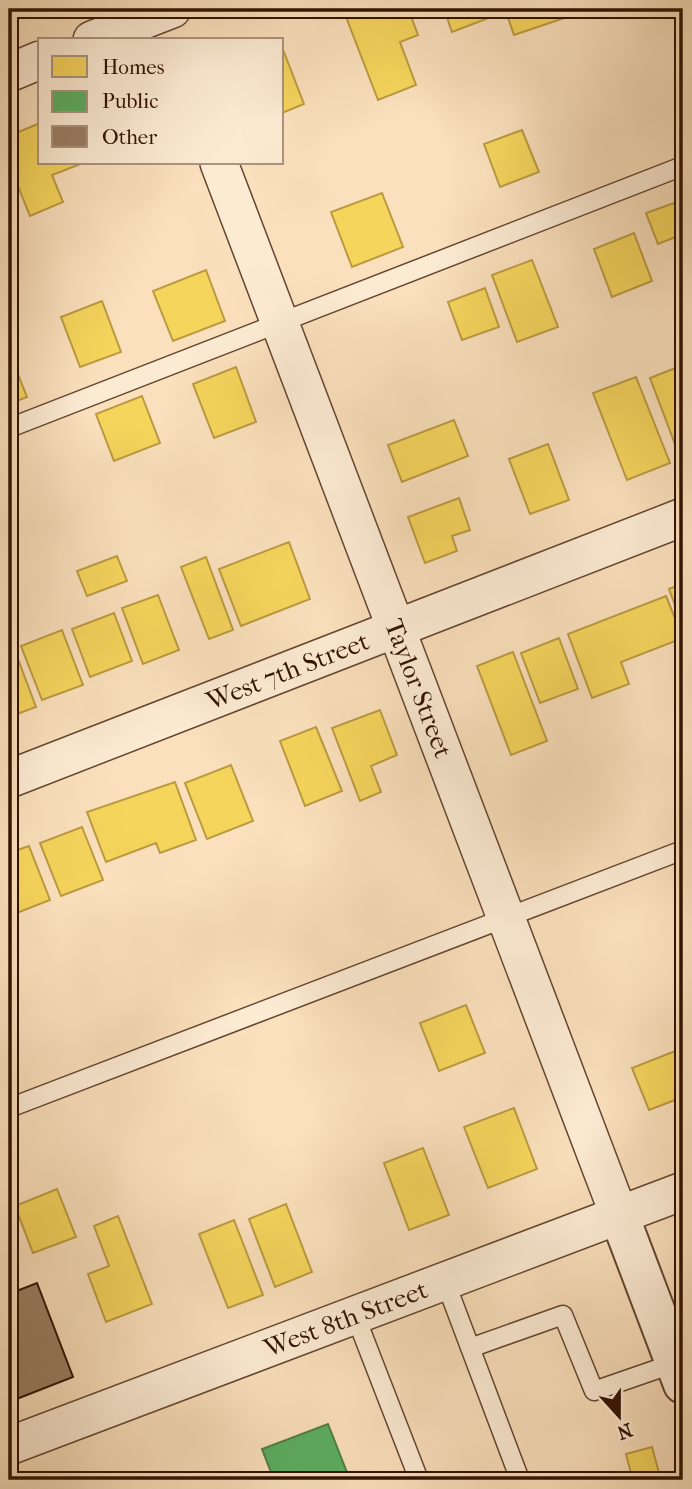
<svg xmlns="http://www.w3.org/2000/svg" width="692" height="1489" viewBox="0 0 692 1489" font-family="'IM FELL French Canon',serif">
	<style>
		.homes { fill: #f6d55c; stroke: #bb9a41; stroke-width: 2 }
		.public { fill: #5aae61; stroke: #4e7f44; stroke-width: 2 }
		.building { fill: #9a7d63; stroke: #321202; stroke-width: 2 }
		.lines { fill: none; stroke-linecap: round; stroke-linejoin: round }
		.service-casing { stroke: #644630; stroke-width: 21 }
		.minor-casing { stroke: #644630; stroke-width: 40 }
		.tertiary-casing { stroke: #644630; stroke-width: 42 }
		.service { stroke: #fcebd3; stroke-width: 18 }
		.minor { stroke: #fcebd3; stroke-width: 37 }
		.tertiary { stroke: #fcebd3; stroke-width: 38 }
		.labels { text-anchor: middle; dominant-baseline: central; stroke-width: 7; stroke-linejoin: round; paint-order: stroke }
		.street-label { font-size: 26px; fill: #321202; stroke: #fcebd3 }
	</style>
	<rect width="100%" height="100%" fill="#fae0bc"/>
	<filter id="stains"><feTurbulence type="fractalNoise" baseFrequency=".00286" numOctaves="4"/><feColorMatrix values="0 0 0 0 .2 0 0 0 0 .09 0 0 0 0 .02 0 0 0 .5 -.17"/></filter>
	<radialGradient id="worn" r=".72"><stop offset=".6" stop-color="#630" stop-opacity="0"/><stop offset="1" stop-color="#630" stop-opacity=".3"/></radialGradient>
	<!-- homes -->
	<path class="homes" d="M343,9H408L418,35L400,42L416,85L378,100Z
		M444,9H491L494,16L452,32Z
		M505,9H591L514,35Z
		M282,47L304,104L282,113Z
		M40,123V163H83L52,175L63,202L30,216L9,164V136Z
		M522,130L539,172L500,187L484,144Z
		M382,193L403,247L352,267L331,212Z
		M674,203L683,226V234L658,244L646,213Z
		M634,233L652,281L612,297L594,249Z
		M532,260L558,327L517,342L492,275Z
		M206,270L225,321L173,341L153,291Z
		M485,288L499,327L462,340L448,302Z
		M102,301L121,352L80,367L61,317Z
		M11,357L27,397L9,404V358Z
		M683,365V451L678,452L650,378Z
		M236,367L256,422L214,438L193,384Z
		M636,377L670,463L627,480L593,393Z
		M142,396L160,443L114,461L96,414Z
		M454,420L468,456L402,482L388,445Z
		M548,444L569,500L530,514L509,459Z
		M459,498L470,530L452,536L457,551L425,563L408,517Z
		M289,542L310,599L241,626L219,569Z
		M117,556L127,581L87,596L77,571Z
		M206,557L233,630L209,639L181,567Z
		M683,583V627L669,589Z
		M158,595L179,650L143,664L122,608Z
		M666,596L683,638L621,662L629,684L592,698L568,634Z
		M114,613L132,661L90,677L72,629Z
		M62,630L83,685L42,700L21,646Z
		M559,638L578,689L540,703L521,653Z
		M15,651L36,707L9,717V653Z
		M513,652L547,741L511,755L477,666Z
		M380,710L397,755L371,766L381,792L360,801L332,728Z
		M316,727L342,791L305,806L280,741Z
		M231,765L253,821L207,839L185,783Z
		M175,782L196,840L160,853L156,843L106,862L87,812Z
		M82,827L103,880L61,896L40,843Z
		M29,846L50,900L9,916V853Z
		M466,1005L485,1053L439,1071L420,1023Z
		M683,1048V1097L649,1110L632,1068Z
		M514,1108L537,1169L488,1188L464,1127Z
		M423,1148L449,1215L409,1230L384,1163Z
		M57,1189L76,1237L33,1253L15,1206Z
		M286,1204L312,1272L275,1287L249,1219Z
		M118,1216L152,1304L106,1322L88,1274L109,1266L94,1226Z
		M234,1220L263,1295L228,1308L199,1234Z
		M652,1447L661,1480H620L632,1477L626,1454Z"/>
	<!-- public -->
	<path class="public" d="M328,1424L350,1480H274L262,1449Z"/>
	<!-- building -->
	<path class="building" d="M37,1283L73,1377L9,1402V1294Z"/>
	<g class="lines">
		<defs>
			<path id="service" d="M9,428L683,166
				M9,1108L683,850
				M445,1281L520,1480
				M355,1315L419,1480
				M470,1348L563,1315L594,1391L675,1363"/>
			<g id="minor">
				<path d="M92,40L172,9"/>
				<path d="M9,73L40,60"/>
				<path id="s1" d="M219,163L619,1215"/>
				<path id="s2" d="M9,779L683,517"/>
				<path id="s3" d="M9,1446L683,1191"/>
			</g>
			<path id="tertiary" d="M619,1215L683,1384"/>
		</defs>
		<!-- service casing -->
		<use href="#service" class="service-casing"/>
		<!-- minor casing -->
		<use href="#minor" class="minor-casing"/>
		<!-- tertiary casing -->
		<use href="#tertiary" class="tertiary-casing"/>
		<!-- service -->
		<use href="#service" class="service"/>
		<!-- minor -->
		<use href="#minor" class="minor"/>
		<!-- tertiary -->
		<use href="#tertiary" class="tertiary"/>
	</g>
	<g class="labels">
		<!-- street labels -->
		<g class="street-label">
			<text stroke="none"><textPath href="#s2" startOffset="299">West 7th Street</textPath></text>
			<text stroke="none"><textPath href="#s1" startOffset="562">Taylor Street</textPath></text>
			<text stroke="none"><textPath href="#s3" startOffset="360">West 8th Street</textPath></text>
		</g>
	</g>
	<!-- margin -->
	<rect width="692" height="1489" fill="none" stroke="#fae0bc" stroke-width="35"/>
	<rect x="10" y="10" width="671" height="1468" fill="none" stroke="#321202" stroke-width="3.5"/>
	<rect x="18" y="18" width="657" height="1454" fill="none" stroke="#321202" stroke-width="2"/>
	<!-- legend -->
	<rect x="38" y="38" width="245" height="126" fill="#fcebd3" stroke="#ab947f" stroke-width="2"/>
	<rect x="52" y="56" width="35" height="21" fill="#f6d55c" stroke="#ab947f" stroke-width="2"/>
	<text x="102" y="74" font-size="21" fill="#321202">Homes</text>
	<rect x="52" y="91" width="35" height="21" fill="#5aae61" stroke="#ab947f" stroke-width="2"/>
	<text x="102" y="108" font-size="21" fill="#321202">Public</text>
	<rect x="52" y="126" width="35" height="21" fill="#9a7d63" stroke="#ab947f" stroke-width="2"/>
	<text x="102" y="144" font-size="21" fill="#321202">Other</text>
	<!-- north arrow -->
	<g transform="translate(619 1416) rotate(159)" stroke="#fcebd3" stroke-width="5" paint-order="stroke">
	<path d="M0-5L12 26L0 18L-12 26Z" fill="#321202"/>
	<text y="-10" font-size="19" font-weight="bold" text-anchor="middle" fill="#321202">N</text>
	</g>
	<rect width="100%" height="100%" filter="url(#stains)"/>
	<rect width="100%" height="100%" fill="url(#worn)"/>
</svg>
